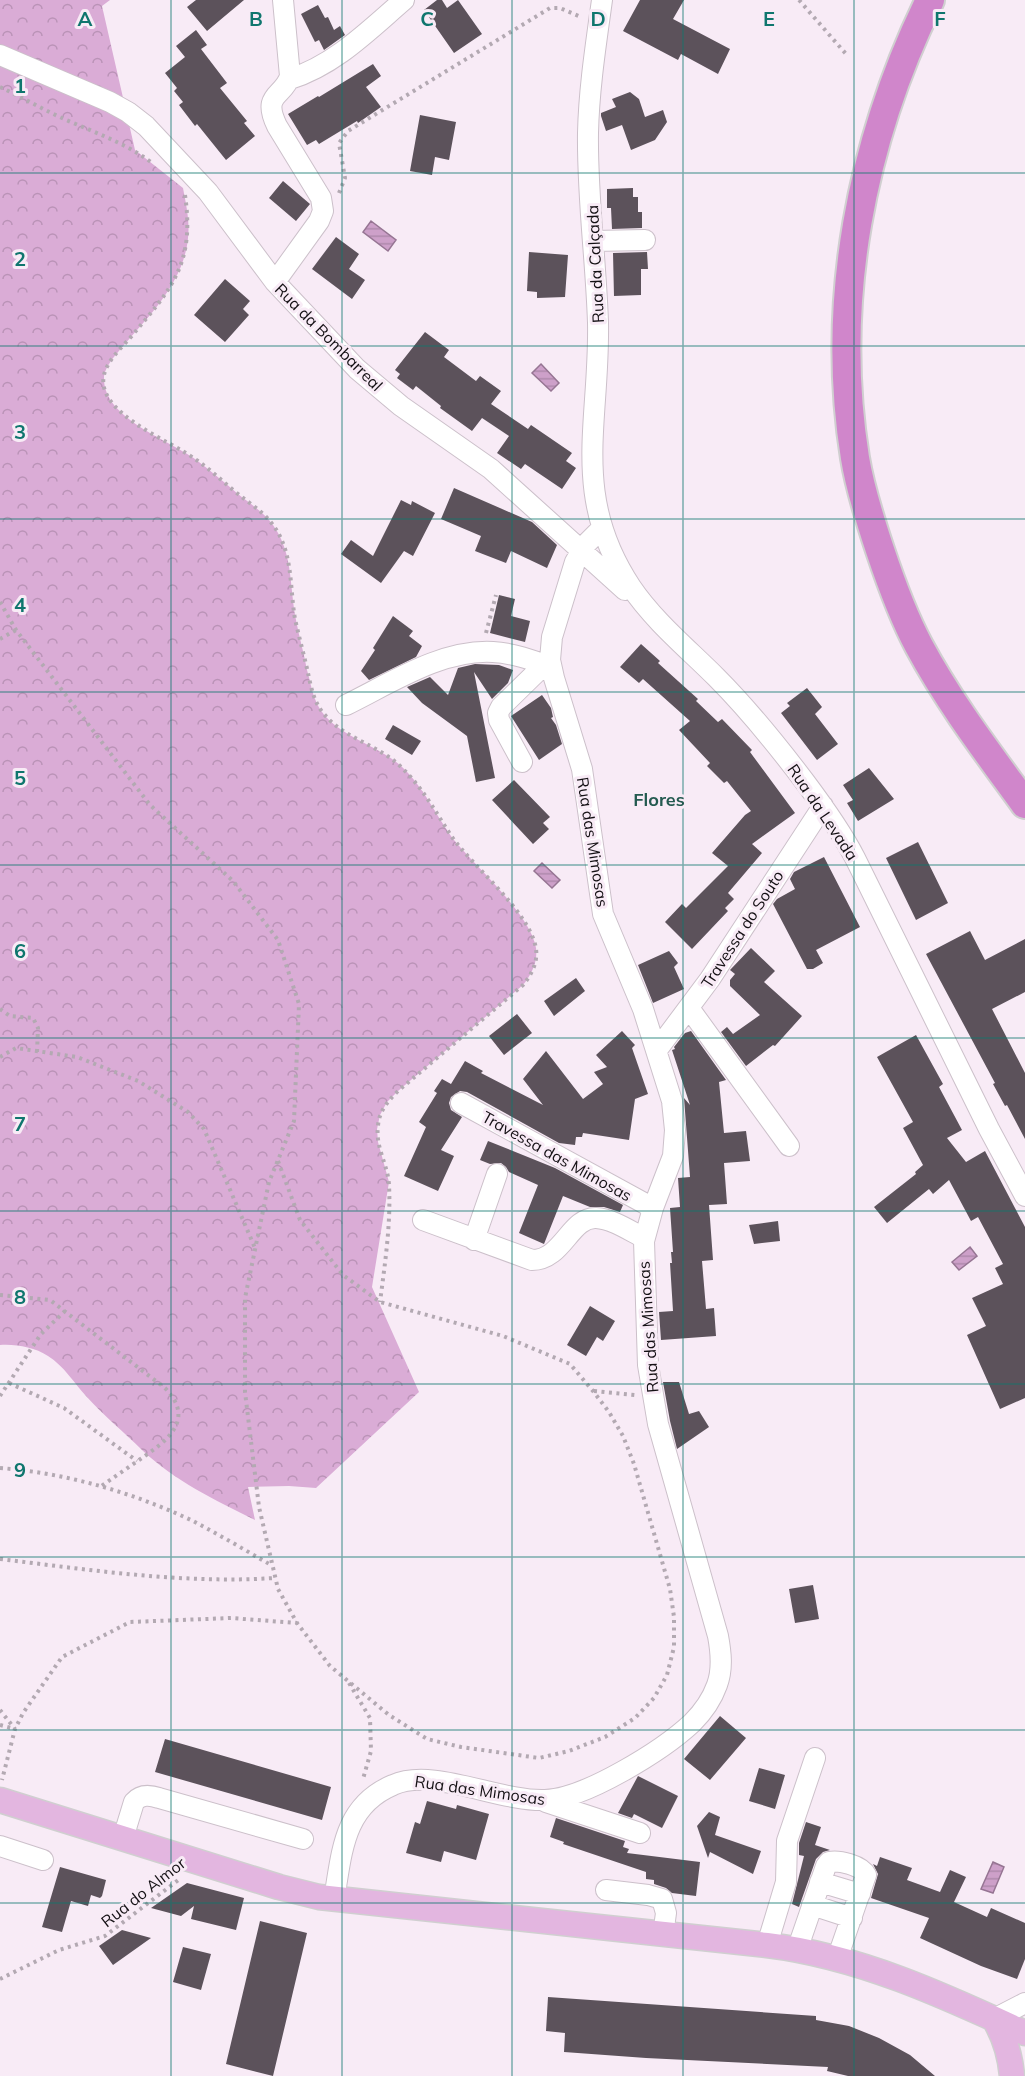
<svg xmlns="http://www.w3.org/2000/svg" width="1025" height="2076" viewBox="0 0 1025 2076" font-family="Mulish,sans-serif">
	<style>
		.forest { fill: url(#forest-crowns) }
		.water { fill: url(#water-rules); stroke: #967593; stroke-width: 1.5 }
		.building { fill: #5c525b }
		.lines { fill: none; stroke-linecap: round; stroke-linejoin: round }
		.minor-casing { stroke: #ccc0ca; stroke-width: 22 }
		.major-casing { stroke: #d0cfd0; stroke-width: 27 }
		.highway-casing { stroke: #d0cfd0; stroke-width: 32 }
		.path { stroke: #b3a9b2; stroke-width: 4; stroke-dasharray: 3 4.5; stroke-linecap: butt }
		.minor { stroke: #fff; stroke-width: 20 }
		.major { stroke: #e3b6e0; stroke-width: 24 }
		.highway { stroke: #d086cb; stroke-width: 28 }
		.grid { fill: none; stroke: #0f766e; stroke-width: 1.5; stroke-opacity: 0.55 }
		.labels { text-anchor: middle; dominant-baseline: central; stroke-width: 6; stroke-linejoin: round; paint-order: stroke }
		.street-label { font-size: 16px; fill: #141014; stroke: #f8ebf6 }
		.neighbourhood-label { font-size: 18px; font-weight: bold; fill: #245a50; stroke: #f8ebf6 }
		.grid-label { font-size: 20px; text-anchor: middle; font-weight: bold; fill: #0f766e; stroke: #f8ebf6; stroke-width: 6; stroke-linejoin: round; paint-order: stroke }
	</style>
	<defs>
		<pattern id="forest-crowns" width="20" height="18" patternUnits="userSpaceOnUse" patternTransform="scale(1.5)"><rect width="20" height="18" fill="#daacd6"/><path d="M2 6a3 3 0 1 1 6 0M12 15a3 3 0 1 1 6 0" fill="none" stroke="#ba93b7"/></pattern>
		<pattern id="water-rules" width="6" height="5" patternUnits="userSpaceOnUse" patternTransform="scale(1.5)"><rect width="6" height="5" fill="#cda0c9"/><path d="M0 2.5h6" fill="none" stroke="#af89ac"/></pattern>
	</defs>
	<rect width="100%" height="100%" fill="#f8ebf6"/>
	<!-- forest -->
	<path class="forest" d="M0,0H110L102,6L135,150L183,188C186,204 190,221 188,238C184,281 151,314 124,345C117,354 104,366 104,379C104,418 167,439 195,459C210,470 224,482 238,494C248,502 260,510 269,520C294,549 289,585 296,620C299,637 304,653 307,670C311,684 313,700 322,712C339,736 379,746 401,766C424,787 436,816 454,840C476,867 531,915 536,948C538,962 531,975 523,985L398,1091L387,1102L380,1115L377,1129L378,1142L389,1182L372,1287L419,1392L316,1488L289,1486L248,1487L255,1520C215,1500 175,1481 142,1450C124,1432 103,1415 86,1396C74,1383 64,1366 48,1356C34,1347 16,1344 0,1345Z"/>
	<!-- water -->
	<path class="water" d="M371,221L396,240L388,251L363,232Z
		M541,364L559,383L551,391L532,373Z
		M542,863L560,880L552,888L534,871Z
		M970,1247L977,1256L959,1270L952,1262Z
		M993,1862L1004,1867L993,1893L981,1889Z"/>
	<!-- building -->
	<path class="building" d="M196,0H244L207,31L187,7Z
		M437,0H442L447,8L458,0L482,34L454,53L424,10Z
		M640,0H684L673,19L730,49L718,74L681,54L678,60L623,31Z
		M318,5L325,18L328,17L334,30L340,26L345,35L324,50L319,40L315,42L301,14Z
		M196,30L207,45L201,49L227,83L220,88L247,121L244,123L255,136L226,160L197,124L195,126L179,105L183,102L174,91L177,88L165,73L185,57L176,46Z
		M373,64L381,76L366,87L381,107L358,123L357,121L319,144L316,140L307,145L288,114L318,96L319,97Z
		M630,92L639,99L645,117L663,110L667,122L655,140L631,150L622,125L606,131L601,116V113L616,107L612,99Z
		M420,115L456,122L449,160L435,157L432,175L410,171Z
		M283,181L310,204L296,221L269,198Z
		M633,188V197H638V212H642V228L612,229L611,208H607V189Z
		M336,237L359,254L349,269L365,280L352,299L312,269Z
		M529,252L568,255L565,297L537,298V292L527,291Z
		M647,252L648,269H641V295L614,296L613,253Z
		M225,279L250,301L243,309L249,315L225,342L194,315Z
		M425,332L449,350L444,357L476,381L480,376L501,391L491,404L528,429L531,425L572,453L566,461L576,468L562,489L525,464L521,469L497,453L509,436L482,418L472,431L440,408L441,406L416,386L413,390L397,378L400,374L395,370Z
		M454,488L532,522L557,545L547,568L511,551L506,563L475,551L481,536L441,519Z
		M401,500L411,505L412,501L435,513L413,556L404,551L381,583L341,554L351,540L373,556Z
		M499,595L515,599L511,616L530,621L525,642L490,633Z
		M393,616L413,631L409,636L422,646L416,657L369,680L361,671L375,650L373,648Z
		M641,644L660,661L658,663L698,699L696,701L718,722L722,719L752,750L750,752L795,813L752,844L762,853L728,893L734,899L725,908L728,911L692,949L665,922L682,904L686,908L728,866L712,853L745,815L751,811L727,781L724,783L707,766L710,763L679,730L690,721L643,679L639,683L620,667Z
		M475,664L499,665L513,670L508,683L492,699L474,672L495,778L476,782L467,736L422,703L407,687L430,677L448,695L458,668Z
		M807,688L822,707L815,714L838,744L817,760L781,713L790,706L787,703Z
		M542,695L551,708L553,717L551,718L556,725L562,744L539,760L511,716Z
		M393,725L421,741L412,755L385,739Z
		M869,768L894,799L858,821L847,803L853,800L843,785Z
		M514,780L550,817L543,823L549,829L533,844L492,800Z
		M918,842L948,903L916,920L886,858Z
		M824,857L860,927L816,950L823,963L813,969H807L773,904L777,899L795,889L790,879L794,872Z
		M970,931L985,960L1025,939V992L992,1009L1025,1073V1139L1007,1105L1005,1106L993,1084L995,1083L926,954Z
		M751,948L775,971L764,982L802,1016L775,1046L773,1045L746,1066L721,1032L727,1027L733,1034L760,1015L730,986V980L735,974L730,970Z
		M669,951L678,963L674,967L684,989L653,1003L638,965Z
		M576,978L585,991L554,1016L544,1001Z
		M517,1014L532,1033L504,1055L489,1036Z
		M622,1031L635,1045L632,1048L648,1094L635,1099L629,1140L583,1133L582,1137H576L575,1145L559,1143L467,1092L460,1091L451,1097L449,1103L451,1110L462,1117L441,1150L454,1156L438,1191L404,1176L426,1127L419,1122L437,1093L434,1091L442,1079L451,1084L465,1061L483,1071L481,1073L543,1105L523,1079L546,1051L583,1099L603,1084L594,1072L607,1067L596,1055Z
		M691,1031L726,1080L719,1082L724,1133L746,1131L750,1161L724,1163L727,1204L709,1205L713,1260L702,1261L706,1309L714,1308L716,1336L661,1340L659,1312L673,1311L670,1263H672L671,1252H673L670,1208L680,1207L678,1178L690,1177L684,1098L690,1105L672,1050L675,1049L674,1047L685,1033Z
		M916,1035L943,1084L939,1087L962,1130L947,1138L966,1162L985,1151L1025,1227V1398L1000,1409L967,1335L986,1326L972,1298L1003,1284L995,1268L1003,1264L978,1217L971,1221L949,1180L933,1194L929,1189L887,1223L874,1207L916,1174L915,1172L923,1165L903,1128L913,1122L877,1057Z
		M488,1141L555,1168L623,1205L620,1212L604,1207H590L563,1196L544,1244L519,1233L538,1185L509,1172L506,1167L501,1163L490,1164L480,1160Z
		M778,1221L780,1241L754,1244L749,1225Z
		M590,1306L615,1321L603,1341L597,1337L586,1356L567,1345Z
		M663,1382H679L689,1414L699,1411L709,1427L677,1449L670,1421Z
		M813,1585L819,1619L795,1623L789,1589Z
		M720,1716L746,1738L710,1780L684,1759Z
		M165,1739L331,1787L322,1820L155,1772Z
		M759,1768L785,1775L775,1809L749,1801Z
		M638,1776L678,1796L662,1828L634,1814L632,1818L618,1813Z
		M427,1801L456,1809L457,1805L489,1814L476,1860L444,1851L441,1862L406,1853L415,1822L420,1824Z
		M709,1812L720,1817L715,1835L761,1851L753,1874L710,1852L708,1858L697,1826Z
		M556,1818L625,1841L623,1847L629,1849L627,1853L700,1862L696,1896L672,1893L666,1888L654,1884V1880L646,1879V1872L563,1844L564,1842L550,1837Z
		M806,1822L821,1827L815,1845L830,1850L823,1852L816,1859L799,1907L792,1904L804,1856L799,1855V1843Z
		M880,1857L912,1868L907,1880L940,1892L950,1870L966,1877L954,1902L987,1917L991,1908L1025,1923V1959L1017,1979L981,1966L920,1938L929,1918L871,1898L878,1874L873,1864L877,1866Z
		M60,1867L106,1880L102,1896L100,1898L91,1895L88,1906L71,1901L62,1932L42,1927Z
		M187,1883L244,1898L236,1930L191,1919L194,1906L181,1916L151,1908Z
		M260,1921L307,1933L273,2076L226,2064Z
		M122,1930L151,1938L113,1965L99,1946Z
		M183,1947L211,1954L201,1990L173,1982Z
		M548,1997L816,2016V2020L849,2026L879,2038L910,2055L935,2076H848L827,2071L828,2067L646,2058L564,2052L565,2033L546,2031Z"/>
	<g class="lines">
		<defs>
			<path id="minor" d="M602,0C596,44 589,88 588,133C587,196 596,260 598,323C600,423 570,495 631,587C654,621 687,648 716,677C748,709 777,745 805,782C823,806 841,831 855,858L989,1129L1025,1196
				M0,55L110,102L128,112L146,126L208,192L275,282L357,369L401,406L491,469L625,590
				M290,79C335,65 369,30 404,0
				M593,241L645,240
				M275,282L319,221L323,211L321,198L277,126C261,93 284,97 290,76L283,0
				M346,705C391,683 442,649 493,652C513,653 532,660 551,667
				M522,762L499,720L498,713L501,707L544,665
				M689,1008L789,1146
				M657,1050L710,979L823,806
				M461,1103L653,1208
				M423,1220L532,1260C563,1260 570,1217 596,1218C613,1219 630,1231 644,1238
				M474,1240L497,1174
				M546,1802L640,1833
				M123,1838L134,1802C141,1794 150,1795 159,1798L303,1839
				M0,1846L43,1860
				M820,1882L860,1894
				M606,1890L648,1895L662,1899L666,1913L663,1935
				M334,1899C342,1853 343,1806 393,1785C433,1767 500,1802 545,1800C585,1799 663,1750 692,1723C703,1712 712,1699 717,1685C723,1669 721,1652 718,1636L658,1424L648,1365L644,1241L653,1208L673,1156L675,1130L672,1101L643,1009L603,914L582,769L554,678L550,660L552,637L575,562L585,545L602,528
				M812,1905L852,1918
				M767,1945L786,1882L787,1841L815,1758
				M797,1950L826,1866L829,1862C839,1860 861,1865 866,1875L837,1959
				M994,2019L1025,2003"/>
			<path id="major" d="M0,1800L279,1887L319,1897L767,1945C858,1956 943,1995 1025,2033
				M994,2019C1005,2037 1010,2054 1012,2076"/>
			<path id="highway" d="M930,0C861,141 830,302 855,458C860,489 870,520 880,550C891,583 903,616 919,646C949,702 988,753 1025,804"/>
		</defs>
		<!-- minor casing -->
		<use href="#minor" class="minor-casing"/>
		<!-- major casing -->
		<use href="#major" class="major-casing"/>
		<!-- highway casing -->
		<use href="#highway" class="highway-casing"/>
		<!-- path -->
		<path class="path" d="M799,0L846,54
			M0,87C24,98 47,112 71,122C99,134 126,144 151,162
			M339,193L345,178L339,143L348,131L550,8H560L581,17
			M185,195C195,264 172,288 130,338C121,348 107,361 104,375C95,413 171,441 195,459C210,469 223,482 238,494C248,502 260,510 268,519C294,547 289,584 295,619C299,637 304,655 308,673C311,687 314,703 324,714C344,739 380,745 402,768C423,788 436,813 452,837C473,867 531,913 536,949C538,963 531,975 523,985L398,1091C388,1101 379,1111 378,1126C375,1147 388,1165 389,1185C391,1224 385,1263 380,1302
			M0,602L16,630L150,805L233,881L278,940L299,1004L294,1121L269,1182L245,1298V1392L259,1507L278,1589L297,1623L231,1618L130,1622L62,1657L23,1713L15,1729L2,1780
			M486,633L496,595
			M0,639L16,630
			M0,1009L10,1016L33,1018L38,1028L37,1052
			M0,1057L16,1048L77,1057L138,1081L188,1112L204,1129L255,1248
			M278,1161L300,1220L343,1275L380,1302L503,1336L570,1364L593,1391L609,1412L623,1436L634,1464L670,1589L674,1617V1647L667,1675L654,1698L635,1718L605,1737L569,1751L539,1758L461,1747L427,1739L389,1715L330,1666L297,1623
			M0,1295L50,1300L165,1388C197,1421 165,1442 139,1460C126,1469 113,1478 100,1487
			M9,1383L64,1408L137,1461
			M594,1391L635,1395
			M0,1396L41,1334L65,1311
			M0,1468C66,1473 131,1492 191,1520C218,1534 245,1550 271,1565
			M0,1559C91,1570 183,1584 275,1578
			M349,1683L370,1718L371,1751L363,1779
			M0,1710L15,1729
			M0,1725L15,1729
			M0,1979L59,1950L105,1936L181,1878"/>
		<!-- minor -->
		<use href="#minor" class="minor"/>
		<!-- major -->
		<use href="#major" class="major"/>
		<!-- highway -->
		<use href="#highway" class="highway"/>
	</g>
	<!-- grid -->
	<path class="grid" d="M171,0V2076M342,0V2076M512,0V2076M683,0V2076M854,0V2076M0,173H1025M0,346H1025M0,519H1025M0,692H1025M0,865H1025M0,1038H1025M0,1211H1025M0,1384H1025M0,1557H1025M0,1730H1025M0,1903H1025"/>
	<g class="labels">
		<!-- street labels -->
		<g class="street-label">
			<text transform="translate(595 264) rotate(-93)">Rua da Calçada</text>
			<text transform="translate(329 337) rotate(45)">Rua da Bombarreal</text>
			<text transform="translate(823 812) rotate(56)">Rua da Levada</text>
			<text transform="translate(593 842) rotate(81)">Rua das Mimosas</text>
			<text transform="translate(742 929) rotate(-57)">Travessa do Souto</text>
			<text transform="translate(557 1156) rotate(29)">Travessa das Mimosas</text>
			<text transform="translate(648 1327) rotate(-94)">Rua das Mimosas</text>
			<text transform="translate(480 1790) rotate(8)">Rua das Mimosas</text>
			<text transform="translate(143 1892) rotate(-38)">Rua do Almor</text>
		</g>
		<!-- neighbourhood labels -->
		<g class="neighbourhood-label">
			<text x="659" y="799">Flores</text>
		</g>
	</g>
	<g class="grid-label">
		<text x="85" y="26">A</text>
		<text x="256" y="26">B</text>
		<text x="427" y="26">C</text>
		<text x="598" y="26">D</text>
		<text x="769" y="26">E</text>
		<text x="940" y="26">F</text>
		<text x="20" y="93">1</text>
		<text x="20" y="266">2</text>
		<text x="20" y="439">3</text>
		<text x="20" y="612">4</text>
		<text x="20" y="785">5</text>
		<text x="20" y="958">6</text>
		<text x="20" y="1131">7</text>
		<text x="20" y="1304">8</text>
		<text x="20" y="1477">9</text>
	</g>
</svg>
